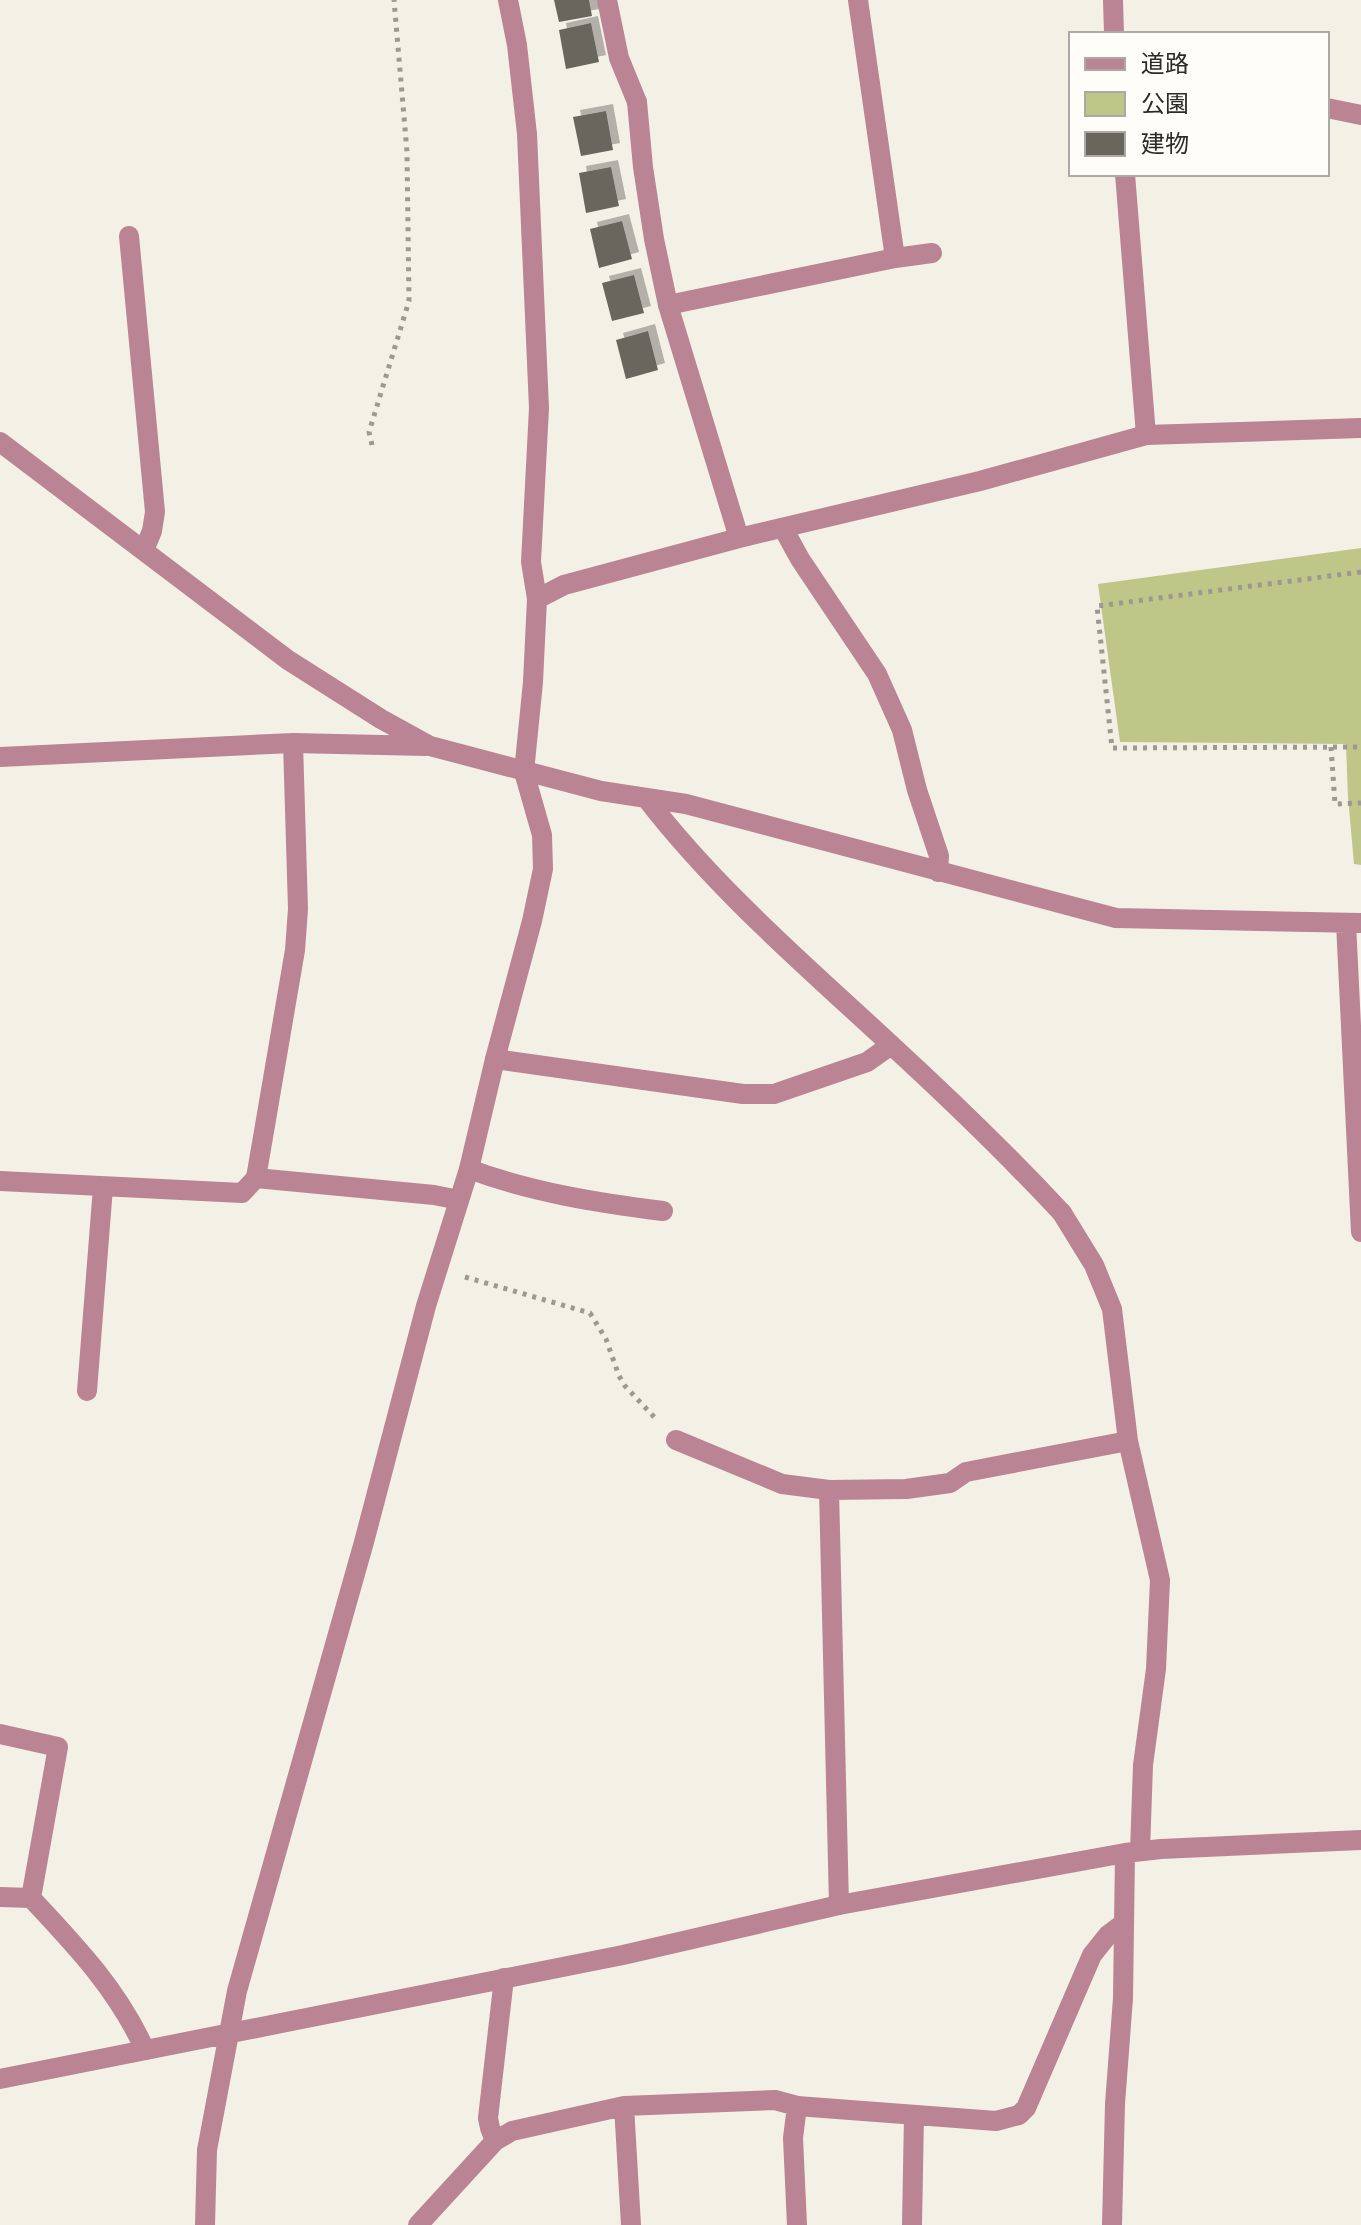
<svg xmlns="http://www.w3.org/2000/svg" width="1361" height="2225" viewBox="0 0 1361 2225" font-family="Georgia,'Noto Sans JP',serif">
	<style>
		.green { fill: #bec688 }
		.building { fill: #69665d; filter: url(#shadow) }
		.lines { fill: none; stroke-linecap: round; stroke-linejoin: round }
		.path { stroke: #9b9991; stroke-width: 5; stroke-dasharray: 4 6; stroke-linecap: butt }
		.service { stroke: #ba8494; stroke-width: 20 }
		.minor { stroke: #ba8494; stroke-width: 20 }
	</style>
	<defs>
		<filter id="shadow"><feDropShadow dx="7" dy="-7" stdDeviation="0" flood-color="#0004"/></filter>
	</defs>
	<rect width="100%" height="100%" fill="#f3f0e5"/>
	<!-- green -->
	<path class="green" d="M1361,548V865L1354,864L1348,797L1346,744L1120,742L1098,584Z"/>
	<!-- building -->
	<path class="building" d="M554,0H589L592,16L559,22Z
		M591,23L599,62L566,69L559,30Z
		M606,111L613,150L581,156L573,117Z
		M611,167L619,206L586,213L579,173Z
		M622,221L632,259L599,268L590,229Z
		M634,275L644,313L612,321L602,283Z
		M648,331L658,370L626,379L616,340Z"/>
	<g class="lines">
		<!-- path -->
		<path class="path" d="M372,445L369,432L409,301L407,152L394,0
			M1361,572L1097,606L1112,748L1361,747
			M1331,747L1335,804L1361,803
			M465,1277L590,1313L606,1339L619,1376L625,1386L657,1420"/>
		<!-- service -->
		<path class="service" d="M607,0L619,58L637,102
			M858,0L895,258
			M1113,0L1114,34
			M1327,108L1361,115
			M1125,174L1146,435
			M129,236L155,512L152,531L144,550
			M668,305L895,258L932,253
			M783,528L800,559L877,674L902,730L917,790L939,856L938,872
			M495,1059L743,1094H774L867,1062L891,1045
			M469,1169C530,1192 598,1203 663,1211
			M0,1181L242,1193L256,1178L434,1195L459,1200
			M1062,1213L1094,1265L1112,1309L1128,1441L1160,1580L1156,1669L1143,1765L1140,1851
			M87,1391L103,1187
			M676,1440L782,1484L829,1490L906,1489L950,1483L966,1472L1128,1441
			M829,1490L839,1905
			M0,1734L58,1747L31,1898
			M0,1897L31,1898C76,1946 118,1990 145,2050
			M624,2106L631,2225
			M495,2141L512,2131L624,2106L775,2100L797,2106L793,2138L797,2225
			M418,2225L495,2141L490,2128L488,2118L504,1978
			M1112,2225L1115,2104L1123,1998"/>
		<!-- minor -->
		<path class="minor" d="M637,102L643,167L654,239L668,305L739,538
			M0,442L288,660L381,719L430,746L601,791L686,804L1116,918L1361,923
			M537,599L564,585L739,538L980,481L1146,435L1361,428
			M0,757L293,743L426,746
			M646,798C716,889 805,965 889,1043C949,1098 1006,1153 1062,1213
			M1346,923L1361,1232
			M256,1178L295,950L298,909L293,743
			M1123,1998L1125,1853
			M0,2079L623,1955L839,1905L1125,1853L1161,1849L1361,1840
			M797,2106L996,2121L1019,2115L1026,2108L1092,1955L1108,1935L1124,1923
			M205,2225L207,2150L237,1991L364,1542L426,1306L469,1169L495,1059L532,921L543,869L542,835L524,772L533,682L537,599L531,562L539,408L527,134L517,45L508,0
			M912,2225L914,2115"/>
	</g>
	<!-- legend -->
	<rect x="1069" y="32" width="260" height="144" fill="#fffdf7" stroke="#aba9a4" stroke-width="2"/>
	<rect x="1085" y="58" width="40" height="12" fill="#ba8494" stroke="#aba9a4" stroke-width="2"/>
	<text x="1141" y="72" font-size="24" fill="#2c2b27">道路</text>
	<rect x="1085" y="92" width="40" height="24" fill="#bec688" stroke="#aba9a4" stroke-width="2"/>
	<text x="1141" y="112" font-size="24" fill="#2c2b27">公園</text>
	<rect x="1085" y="132" width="40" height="24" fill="#69665d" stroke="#aba9a4" stroke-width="2"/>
	<text x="1141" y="152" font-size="24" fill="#2c2b27">建物</text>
</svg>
